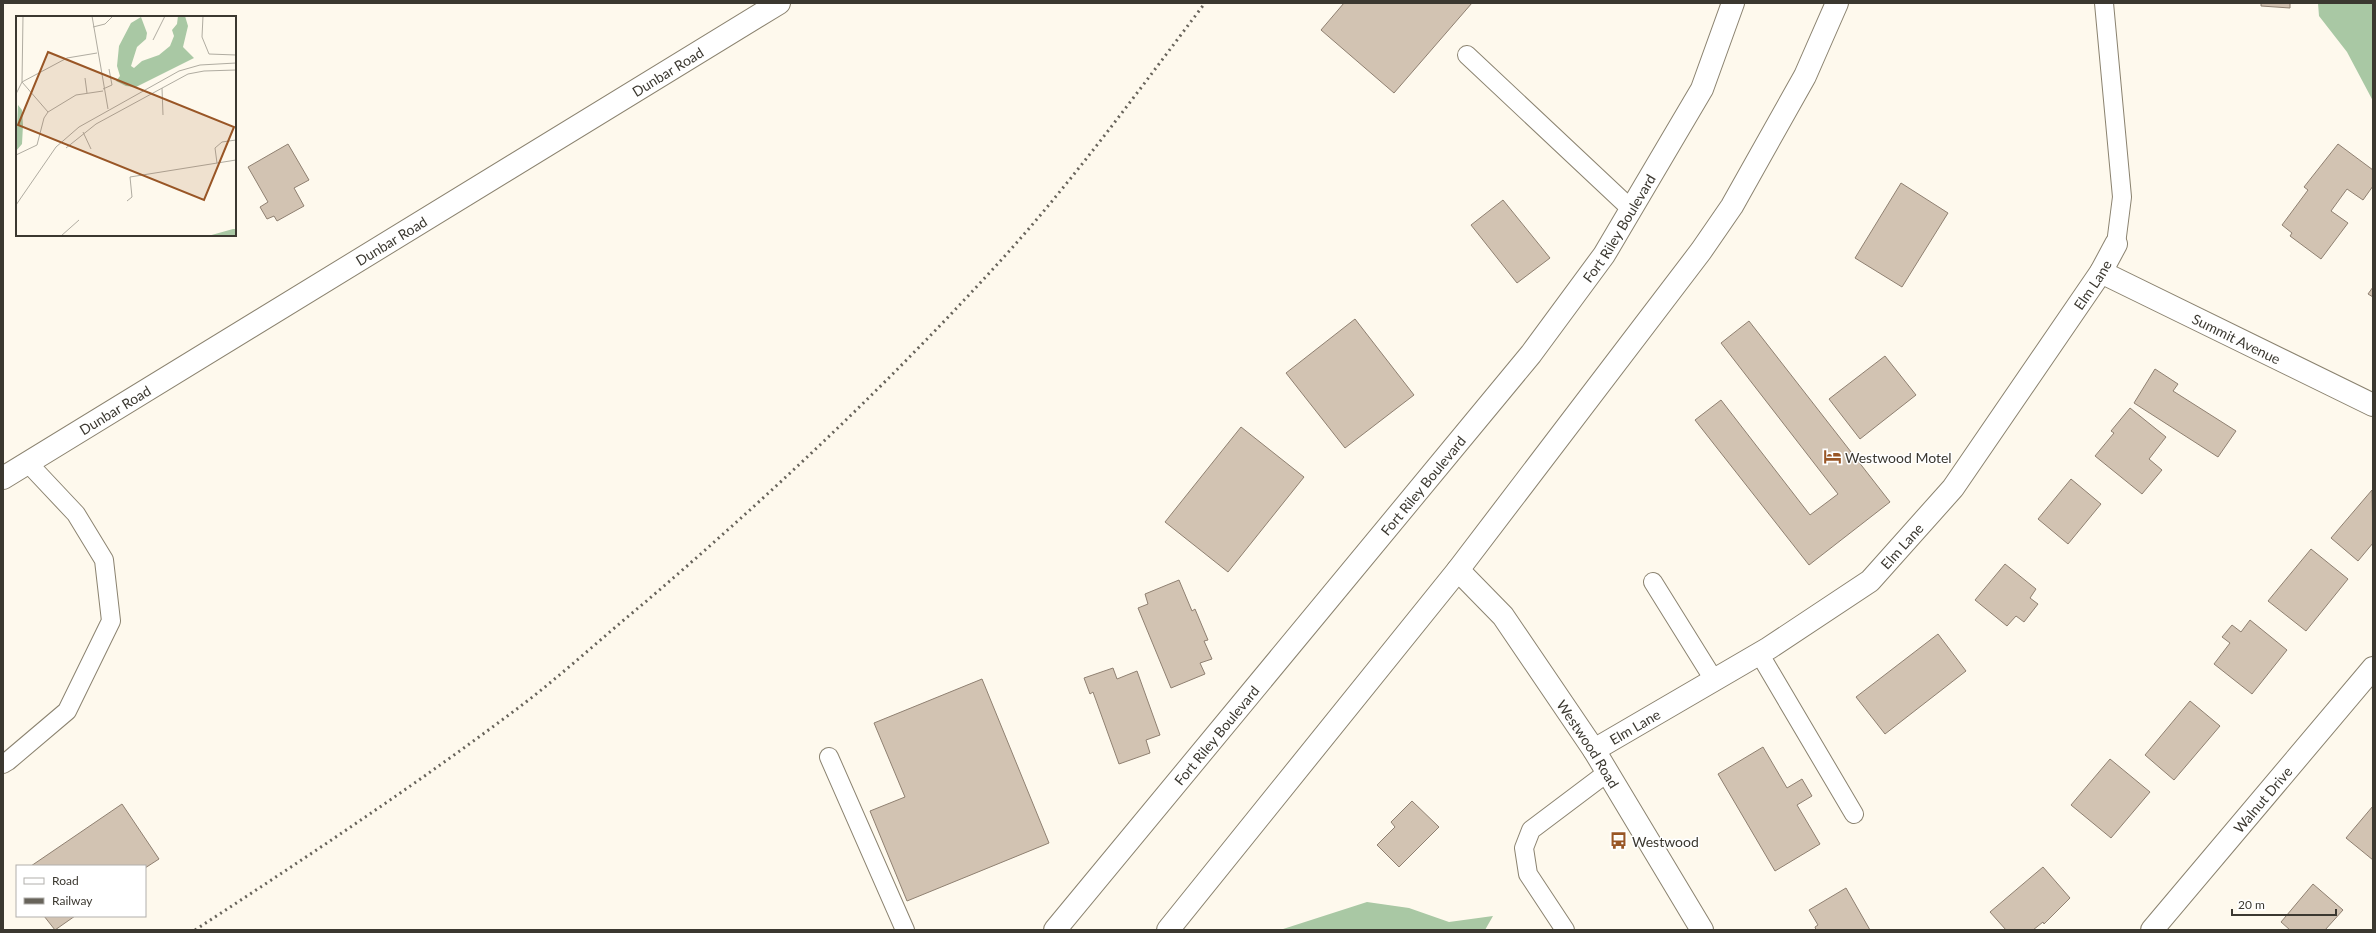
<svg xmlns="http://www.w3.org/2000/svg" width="2376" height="933" viewBox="0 0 2376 933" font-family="Lato,sans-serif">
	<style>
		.forest { fill: #a9c8a4 }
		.building { fill: #d2c3b2; stroke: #8f8071 }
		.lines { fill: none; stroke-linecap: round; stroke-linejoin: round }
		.service-casing { stroke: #8b8370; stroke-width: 20 }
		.minor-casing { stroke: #8b8370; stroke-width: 24 }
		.tertiary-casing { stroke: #8b8370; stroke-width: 24 }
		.trunk-casing { stroke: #8b8370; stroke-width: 24 }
		.service { stroke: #fff; stroke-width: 18 }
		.minor { stroke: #fff; stroke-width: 22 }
		.tertiary { stroke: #fff; stroke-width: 22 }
		.trunk { stroke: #fff; stroke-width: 22 }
		.rail { stroke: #67635a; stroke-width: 3; stroke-dasharray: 2 4; stroke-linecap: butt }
		.labels { text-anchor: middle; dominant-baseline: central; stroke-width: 3; stroke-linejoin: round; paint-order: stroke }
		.street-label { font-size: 14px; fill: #3b3830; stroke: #fff }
		.poi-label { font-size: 14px; fill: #3b3830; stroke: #fff; text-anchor: start }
		.inset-road { fill: none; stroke: #b0aca1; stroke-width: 1 }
		.view { fill: #995626; fill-opacity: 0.15; stroke: #995626; stroke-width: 2 }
		.inset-edge { fill: none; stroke: #3b3830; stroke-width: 2 }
	</style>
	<rect width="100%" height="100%" fill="#fef9ed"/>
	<!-- forest -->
	<path class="forest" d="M2318,3H2373V101L2347,52L2319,16Z
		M1367,902L1409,908L1449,922L1493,916L1485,930H1280Z"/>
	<!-- building -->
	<path class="building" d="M1344,3H1472L1394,93L1321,30Z
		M2261,3H2290V8L2261,6Z
		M288,144L309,180L294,188L304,206L277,221L274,216L267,219L260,207L268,202L248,167Z
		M2338,144L2373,170V186L2363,200L2347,189L2331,211L2348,223L2321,259L2290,236L2292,233L2282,225L2308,190L2304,187Z
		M1901,183L1948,213L1902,287L1855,258Z
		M1503,200L1550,258L1517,283L1471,225Z
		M2373,287V297L2368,294Z
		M1355,319L1414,395L1345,448L1286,373Z
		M1749,321L1890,502L1809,565L1695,420L1721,400L1810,515L1838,494L1721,343Z
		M1885,356L1916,395L1860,439L1829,399Z
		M2155,369L2178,384L2173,391L2236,431L2218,457L2134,403Z
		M2130,408L2166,437L2149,459L2162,470L2142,494L2095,456L2114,433L2111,431Z
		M1241,427L1304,477L1228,572L1165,522Z
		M2071,479L2101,504L2068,544L2038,519Z
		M2372,490L2373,543L2358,561L2331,538Z
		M2311,549L2348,579L2306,631L2268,601Z
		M2005,564L2036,589L2030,598L2038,604L2024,622L2016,616L2007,626L1975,600Z
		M1179,580L1192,611L1195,609L1208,640L1204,641L1212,659L1200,663L1205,674L1171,688L1138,608L1148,604L1145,594Z
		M2250,620L2287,650L2252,694L2214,664L2230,643L2222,637L2232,625L2241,632Z
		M1938,634L1966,671L1885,734L1856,697Z
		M1113,668L1117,679L1137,671L1160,735L1146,740L1150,753L1119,764L1093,692L1090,694L1084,678Z
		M982,679L1049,843L907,901L870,811L905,797L874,723Z
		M2190,701L2220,726L2174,780L2145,755Z
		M1763,747L1787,788L1802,779L1812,796L1797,805L1820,844L1775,871L1718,774Z
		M2110,759L2150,792L2111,838L2071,805Z
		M1412,801L1439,827L1399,867L1377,845L1395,827L1391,822Z
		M122,804L159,859L145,868V866H31Z
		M2373,806V860L2346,838Z
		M2043,867L2070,898L2044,924L2043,922L2033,930H2006L1990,912Z
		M2313,884L2343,910L2325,930H2290L2281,922Z
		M1846,888L1870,930H1816L1815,927L1818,925L1809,910Z
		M44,916H75L55,930Z"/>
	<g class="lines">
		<defs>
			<path id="service" d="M2104,3L2122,197L2116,244
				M1467,55L1631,209
				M1653,582L1714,680
				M1759,653L1854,814
				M829,757L905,930
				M3,764L8,761L67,711L111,621L104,560L76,514L28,463
				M1565,930L1528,874L1524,848L1531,830L1608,772"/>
			<g id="minor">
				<path id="s1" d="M2101,272L2373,405"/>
				<path id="s2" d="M3,478L779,3"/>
				<path id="s3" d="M1594,750L1769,648L1870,581L1953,488L2101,272L2116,244"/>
				<path id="s4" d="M1055,930L1531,354L1604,255L1702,89L1733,3"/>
				<path id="s5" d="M2152,930L2373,668"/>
			</g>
			<g id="tertiary">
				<path id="s6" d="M1458,570L1503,616L1594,750L1702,930"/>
			</g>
			<path id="trunk" d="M1168,930L1458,570L1701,251L1732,206L1805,76L1837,3"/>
		</defs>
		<!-- service casing -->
		<use href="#service" class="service-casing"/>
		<!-- minor casing -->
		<use href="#minor" class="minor-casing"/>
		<!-- tertiary casing -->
		<use href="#tertiary" class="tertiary-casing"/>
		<!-- trunk casing -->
		<use href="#trunk" class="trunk-casing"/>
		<!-- service -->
		<use href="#service" class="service"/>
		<!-- minor -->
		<use href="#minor" class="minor"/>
		<!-- tertiary -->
		<use href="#tertiary" class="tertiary"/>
		<!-- trunk -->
		<use href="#trunk" class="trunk"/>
		<!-- rail -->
		<path class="rail" d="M195,930C307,857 419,783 526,702C566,671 604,636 643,604C773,493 898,375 1012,248C1081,170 1142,86 1205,3"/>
	</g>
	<!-- icons -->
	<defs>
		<symbol id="hotel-bare" viewBox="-9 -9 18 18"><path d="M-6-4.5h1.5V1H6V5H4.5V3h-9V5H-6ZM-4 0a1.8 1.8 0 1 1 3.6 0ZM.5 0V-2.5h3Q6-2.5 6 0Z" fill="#995626" stroke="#fff" stroke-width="2.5" paint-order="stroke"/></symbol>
		<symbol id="bus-bare" viewBox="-9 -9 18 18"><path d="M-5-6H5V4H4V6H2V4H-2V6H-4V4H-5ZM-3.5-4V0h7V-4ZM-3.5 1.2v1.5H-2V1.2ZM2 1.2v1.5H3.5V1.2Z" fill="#995626" stroke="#fff" stroke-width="2.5" paint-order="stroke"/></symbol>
	</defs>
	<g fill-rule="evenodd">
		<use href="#hotel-bare" x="1820" y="444" width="25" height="25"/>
		<use href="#bus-bare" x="1606" y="828" width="25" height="25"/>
	</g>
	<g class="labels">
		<!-- street labels -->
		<g class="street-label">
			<text stroke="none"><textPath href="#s2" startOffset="779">Dunbar Road</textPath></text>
			<text stroke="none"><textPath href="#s4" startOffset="901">Fort Riley Boulevard</textPath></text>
			<text stroke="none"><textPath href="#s2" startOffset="455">Dunbar Road</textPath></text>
			<text stroke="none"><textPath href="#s3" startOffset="695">Elm Lane</textPath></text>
			<text stroke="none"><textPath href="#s1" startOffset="151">Summit Avenue</textPath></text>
			<text stroke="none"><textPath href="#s2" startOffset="131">Dunbar Road</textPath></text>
			<text stroke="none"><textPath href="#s4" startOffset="577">Fort Riley Boulevard</textPath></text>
			<text stroke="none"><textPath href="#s3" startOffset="371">Elm Lane</textPath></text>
			<text stroke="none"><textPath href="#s3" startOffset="47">Elm Lane</textPath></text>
			<text stroke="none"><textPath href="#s4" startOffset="253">Fort Riley Boulevard</textPath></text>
			<text stroke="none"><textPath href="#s6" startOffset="218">Westwood Road</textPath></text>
			<text stroke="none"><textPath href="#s5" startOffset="171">Walnut Drive</textPath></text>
		</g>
		<!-- poi labels -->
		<g class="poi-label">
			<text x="1845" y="457">Westwood Motel</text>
			<text x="1632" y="841">Westwood</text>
		</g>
	</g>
	<!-- overview -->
	<g transform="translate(16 16)">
		<rect width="220" height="220" fill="#fef9ed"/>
		<path d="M162,0H169L172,10L167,31L178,42L120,71L110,70L100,65L104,60L101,50L103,30L115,7L125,1L131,17L130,23L121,31L115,50L118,52L126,45L143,39L154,30L158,20L156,14L161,8ZM2,89L6,94L7,109L6,128L0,135ZM217,213H220V220H192Z" fill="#a9c8a4"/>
		<path class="inset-road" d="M7,0L6,66L32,96M76,0L92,93M187,0L186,21L193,38L220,39M77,11L89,8L97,0M137,24L149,0M69,62L71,77M146,72L147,99M87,73L96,69L93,53M0,78L6,66L51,42L81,37M67,116L75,133M50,132L80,108L172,58L188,55L220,54M0,139L21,129L28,102L32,96L60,79L87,75M201,147L199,132L206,126L220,124M111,185L116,181L114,161L220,144M0,189L40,131L63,111L163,55L184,49L220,47M45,220L63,204"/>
		<path class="view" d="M32,36L218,111L188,184L2,109Z"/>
		<rect width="220" height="220" class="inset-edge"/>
	</g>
	<!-- border -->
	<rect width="2376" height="933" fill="none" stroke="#3b3830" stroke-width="8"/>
	<!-- legend -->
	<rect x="16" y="865" width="130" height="52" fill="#ffffff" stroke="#b1afac"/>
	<rect x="24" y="878" width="20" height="6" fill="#ffffff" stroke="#b1afac"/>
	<text x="52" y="885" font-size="12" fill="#3b3830">Road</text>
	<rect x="24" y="898" width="20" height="6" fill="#67635a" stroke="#b1afac"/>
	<text x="52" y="905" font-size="12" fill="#3b3830">Railway</text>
	<!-- scale -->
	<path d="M2232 909v6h104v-6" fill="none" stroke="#3b3830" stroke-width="2"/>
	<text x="2238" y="909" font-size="12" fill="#3b3830" stroke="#ffffff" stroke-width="3" paint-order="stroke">20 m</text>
</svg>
